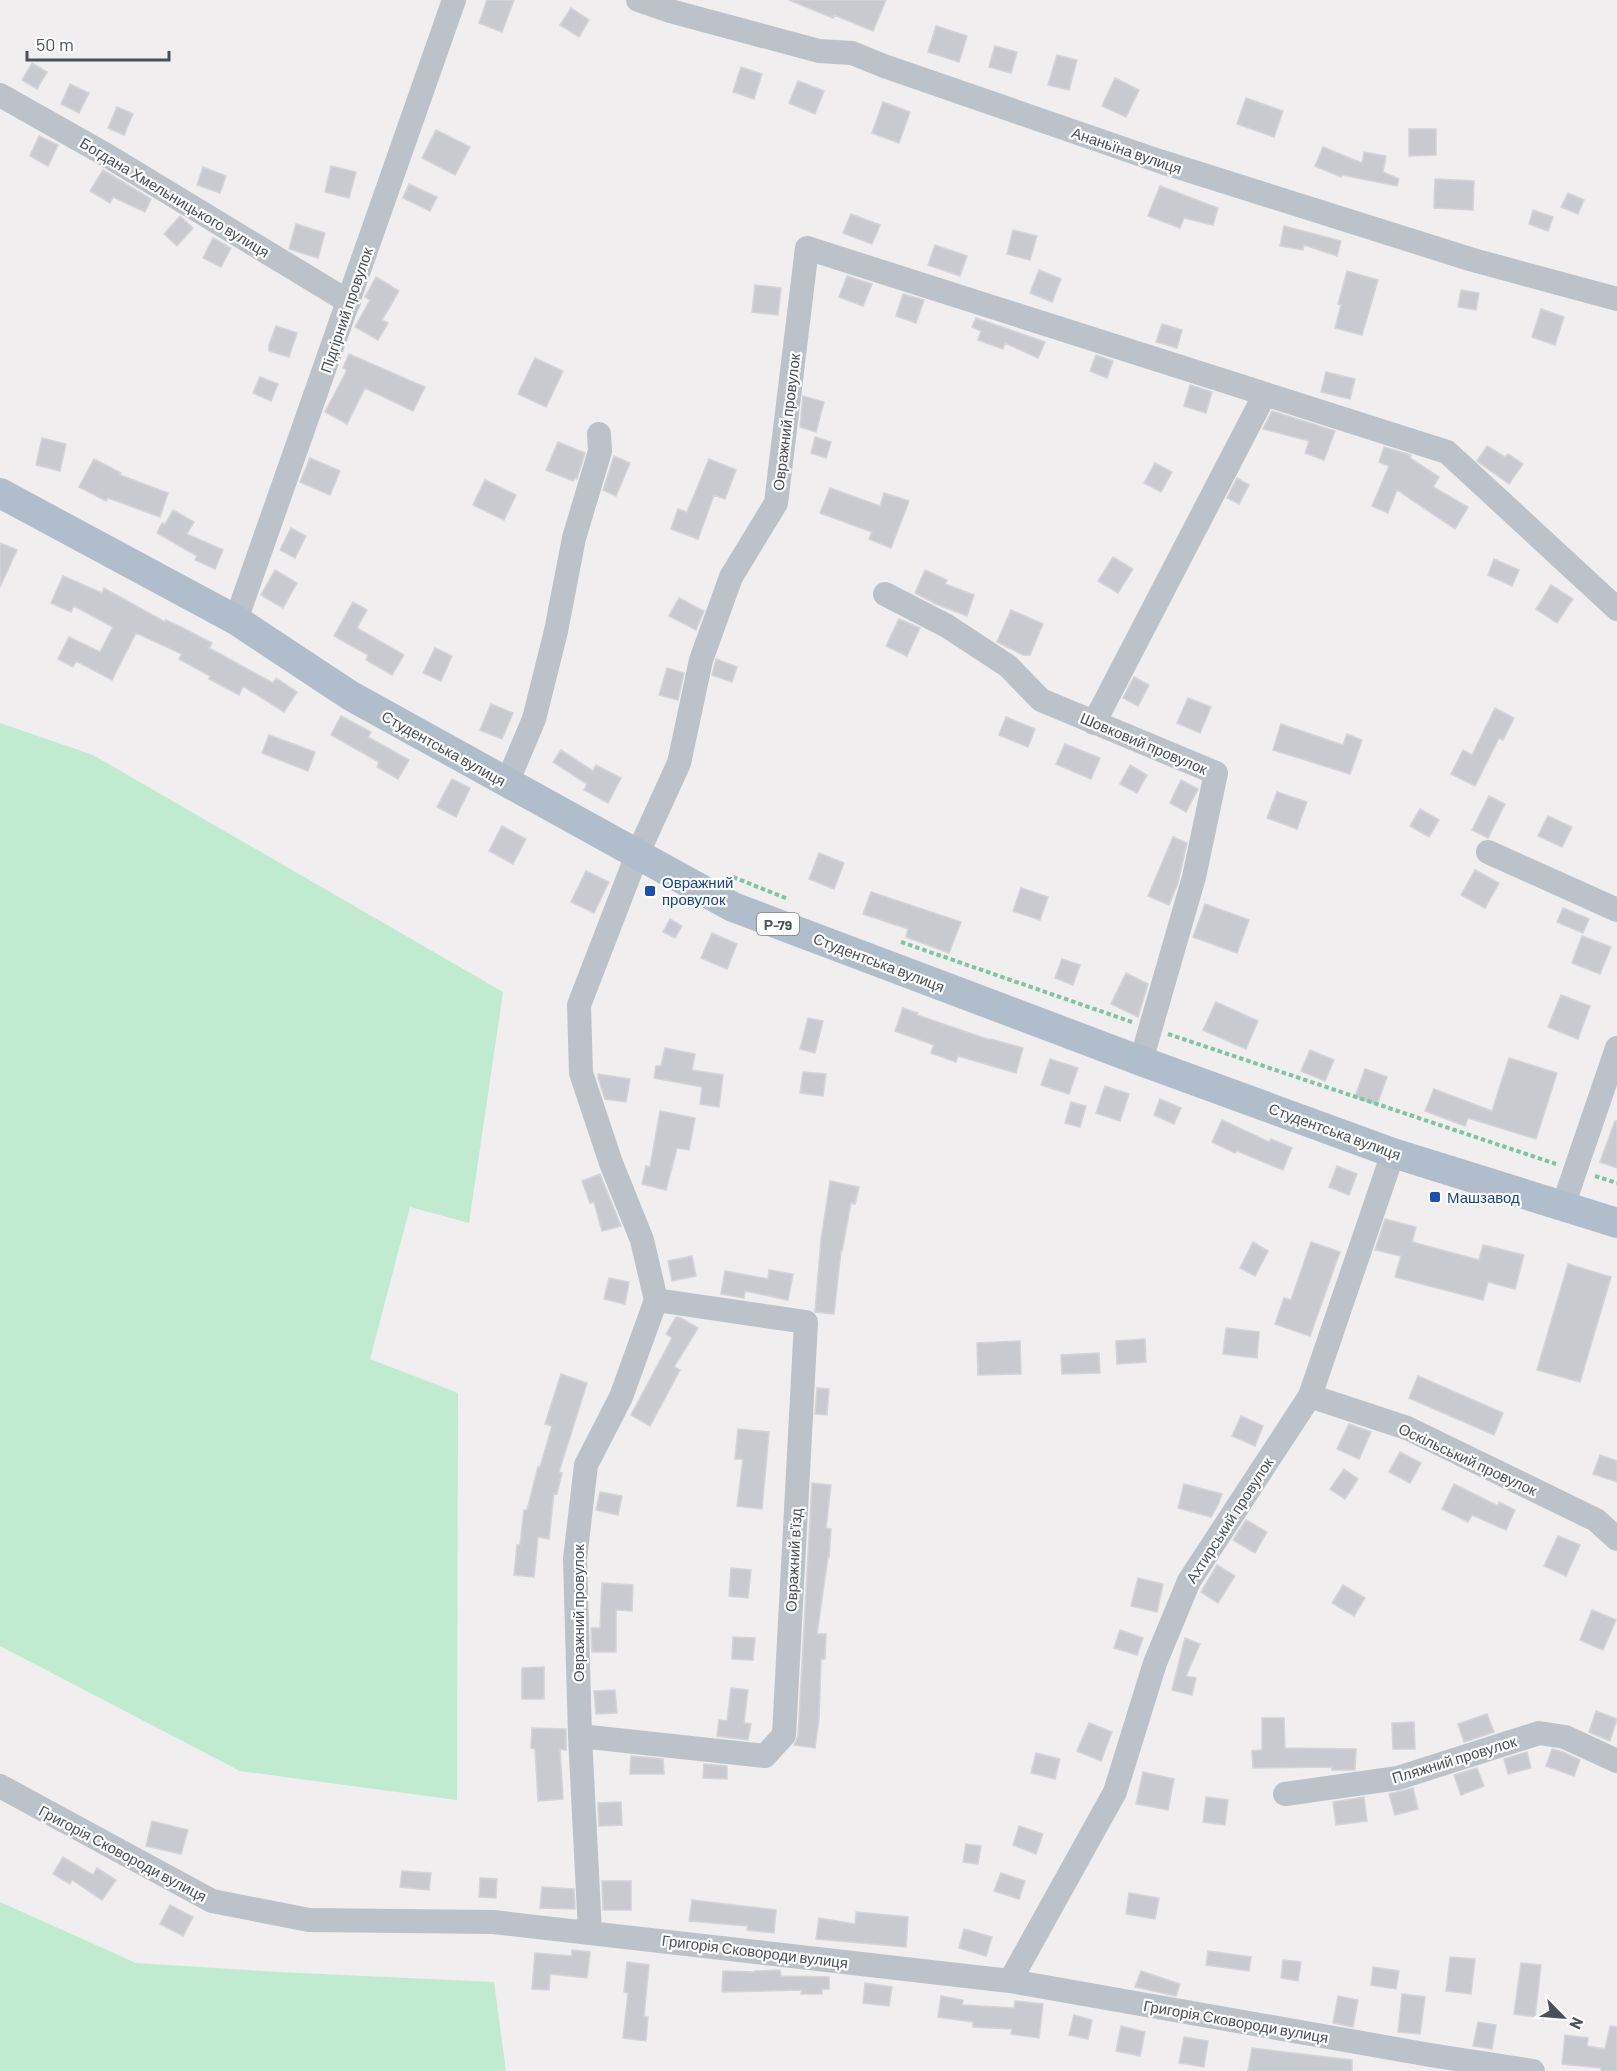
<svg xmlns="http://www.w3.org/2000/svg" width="1617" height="2071" viewBox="0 0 1617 2071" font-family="Barlow,sans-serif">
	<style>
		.green { fill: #c0ebd0 }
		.building { fill: #c9cad0; stroke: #d2d4d9; stroke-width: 1.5 }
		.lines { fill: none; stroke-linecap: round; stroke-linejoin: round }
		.path { stroke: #7bc6a0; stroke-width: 4; stroke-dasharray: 4.5 3; stroke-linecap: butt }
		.minor { stroke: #bbc2ca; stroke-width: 24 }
		.major { stroke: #b0bdcb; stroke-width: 30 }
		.transit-dot { fill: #1a4fb4; stroke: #fff; stroke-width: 2 }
		.labels { text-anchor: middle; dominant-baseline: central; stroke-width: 4.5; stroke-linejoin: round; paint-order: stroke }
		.shield { fill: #fff; stroke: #7f858c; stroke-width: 1.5 }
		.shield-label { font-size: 14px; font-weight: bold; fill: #48515a }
		.street-label { font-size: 15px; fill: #48515a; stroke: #fff }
		.transit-label { font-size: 15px; fill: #164399; stroke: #fff; text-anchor: start }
	</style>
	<rect width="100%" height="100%" fill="#f0eeee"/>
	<!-- green -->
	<path class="green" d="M0,723L93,755L503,992L469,1223L410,1207L370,1359L458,1393L457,1800L240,1771L0,1646Z
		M0,1902L136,1963L278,1972L494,1982L506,2071H0Z"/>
	<!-- building -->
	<path class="building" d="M487,0H514L502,32L479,23Z
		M789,0H886L873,31L834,15L833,18Z
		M571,8L589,20L579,37L560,25Z
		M936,26L967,36L959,62L928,52Z
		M995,46L1017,52L1011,73L989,67Z
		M1057,55L1077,60L1069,90L1048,85Z
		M32,63L47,72L37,89L22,80Z
		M741,67L762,74L754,99L733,92Z
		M1115,78L1139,90L1126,117L1102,106Z
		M798,81L824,91L815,114L789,103Z
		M70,84L89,93L79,113L61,104Z
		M1246,98L1283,111L1274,137L1237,124Z
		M883,102L910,112L899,143L872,133Z
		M117,107L133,114L124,135L108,128Z
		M1409,129H1436V155L1409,156Z
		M436,130L470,147L455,175L422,158Z
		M39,136L58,145L48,166L30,156Z
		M1323,147L1362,163L1364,152L1386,156L1383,172L1399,179L1397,186L1342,175L1341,177L1315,166Z
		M331,166L356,172L349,198L325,192Z
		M203,167L226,176L220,193L197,185Z
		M103,170L151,199L145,212L113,197L110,203L90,191Z
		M1435,179L1474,181L1473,210L1434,208Z
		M409,184L437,197L430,211L403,198Z
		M1160,186L1218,208L1213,225L1184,218L1180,228L1148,216Z
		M1568,193L1584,200L1578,214L1561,207Z
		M1533,210L1553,217L1548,231L1529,224Z
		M851,214L880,225L872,244L843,233Z
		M180,216L193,228L177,246L164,234Z
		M296,224L325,233L318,258L289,249Z
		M1284,226L1341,241L1337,256L1304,245L1303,250L1280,246Z
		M1013,230L1037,236L1030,260L1007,254Z
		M213,238L231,248L221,267L203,258Z
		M935,245L967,256L960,276L928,265Z
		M1039,270L1061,279L1052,302L1030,293Z
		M1347,271L1378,280L1362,335L1335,328L1341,305L1338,304Z
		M847,276L872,284L863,306L839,297Z
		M376,277L399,291L382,320L388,323L378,340L355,327L370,300L365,297Z
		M755,285L781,288L778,315L752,312Z
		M1461,290L1479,293L1476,310L1458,307Z
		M903,294L924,300L916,323L896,316Z
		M1541,309L1564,317L1555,345L1532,337Z
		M976,318L1045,342L1038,358L1005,343L1003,349L978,340L981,331L972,327Z
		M1162,324L1182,330L1177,348L1156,342Z
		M276,326L297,333L289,357L269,351V345Z
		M349,354L425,387L413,411L365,388L347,424L325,412L347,370L343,368Z
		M1096,355L1113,361L1107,378L1090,371Z
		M535,358L563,371L546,407L518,394Z
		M1326,372L1355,379L1350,399L1321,392Z
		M260,377L278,384L271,401L253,393Z
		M1190,385L1212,392L1206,413L1184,406Z
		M803,396L824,402L816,432L800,427Z
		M1272,411L1335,431L1324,460L1305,453L1309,441L1263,429Z
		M815,437L831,442L826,458L811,453Z
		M42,438L66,444L60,471L36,465Z
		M558,442L585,453L577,479L575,478L573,481L546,470Z
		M1487,446L1505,457L1508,454L1523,464L1509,484L1477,461Z
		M1384,447L1411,455L1410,458L1439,477L1433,487L1468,507L1455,529L1397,490L1388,513L1372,506L1389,466L1379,462Z
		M614,456L630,463L616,496L603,490Z
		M310,458L340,471L330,495L300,482Z
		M94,459L121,473L120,475L168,493L160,517L108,498L106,501L79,487Z
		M709,459L736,470L725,499L714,495L698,539L671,529L678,509L687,512Z
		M1155,463L1172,472L1161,492L1144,483Z
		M1237,478L1249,485L1239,504L1227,498Z
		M485,480L516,495L504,520L473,505Z
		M830,488L880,506L884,493L909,501L891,548L869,539L872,532L820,513Z
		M173,510L194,522L187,534L223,550L215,569L195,560L197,556L157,533L162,523L165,524Z
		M291,528L306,536L295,558L280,550Z
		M0,543L17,550L0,587Z
		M1113,557L1133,569L1118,593L1098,581Z
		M1494,559L1519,570L1512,586L1488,575Z
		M275,570L297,583L283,608L261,595Z
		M925,570L947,580L945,584L974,595L967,616L936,604L915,593Z
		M63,576L102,593L104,588L165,622L166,620L181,627L212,643L209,648L273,683L276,678L297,692L284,712L243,686L239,695L209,679L210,676L179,659L182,654L136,633L112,680L76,661L73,667L58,659L69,637L100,652L113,627L74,606L71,612L51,603Z
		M1551,585L1573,599L1557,623L1536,609Z
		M679,598L704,611L696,630L669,616Z
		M353,602L367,610L357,628L404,655L392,675L366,660L368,655L334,636Z
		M1011,610L1043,624L1030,655H1023L997,642Z
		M899,619L920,628L907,656L886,646Z
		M435,648L452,656L441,681L423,673Z
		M716,659L737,667L732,682L712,675Z
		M667,668L684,673L678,700L659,695Z
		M1134,677L1149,685L1138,706L1123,698Z
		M1188,698L1211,707L1200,733L1177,723Z
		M491,704L513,713L502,739L480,730Z
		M1495,708L1514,718L1503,740L1499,738L1475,786L1451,774L1463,750L1472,755Z
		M341,716L371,732L368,737L409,760L398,779L377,767L379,762L331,735Z
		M1006,717L1035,729L1028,747L999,735Z
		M1281,724L1343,745L1347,734L1362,740L1350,774L1273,750Z
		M269,735L315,752L308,771L262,753Z
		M1065,744L1100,758L1091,779L1056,764Z
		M561,750L593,771L596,765L621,778L608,803L584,790L587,784L553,762Z
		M1130,765L1147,775L1137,793L1120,784Z
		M452,779L470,788L456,817L437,807Z
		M1181,780L1198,789L1186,812L1170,803Z
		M1277,792L1307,802L1297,829L1267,818Z
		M1489,796L1505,804L1488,838L1472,830Z
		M1420,809L1439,820L1429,837L1410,826Z
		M1548,816L1572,827L1562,847L1538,836Z
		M502,826L526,839L513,864L489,851Z
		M1173,837L1187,843L1178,883L1169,905L1148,896Z
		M819,853L844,863L834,889L809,879Z
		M1475,870L1499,883L1485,908L1461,895Z
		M586,871L609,882L594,913L571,902Z
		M1021,888L1048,897L1040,920L1013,911Z
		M871,892L961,922L949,953L906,937L908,929L863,914Z
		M1205,904L1249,920L1237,953L1193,937Z
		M1563,908L1589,919L1583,933L1557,922Z
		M670,919L682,926L675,938L663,932Z
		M712,933L737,944L727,969L701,958Z
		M1582,936L1611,947L1600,974L1572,963Z
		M1062,959L1080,965L1073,985L1055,978Z
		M1126,973L1148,984L1138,1017L1111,1004Z
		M1561,995L1590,1006L1578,1039L1548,1027Z
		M1216,1002L1258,1021L1246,1049L1203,1030Z
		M903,1008L918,1013L917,1015L990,1040L991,1039L1023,1048L1016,1073L958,1056L956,1062L931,1053L934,1045L895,1031Z
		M808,1018L823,1021L815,1053L800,1049Z
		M665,1048L695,1054L692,1070L723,1075L719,1107L700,1104L702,1087L654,1078L656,1066H661Z
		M1310,1050L1334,1060L1325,1081L1301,1071Z
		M1509,1058L1557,1073L1536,1139L1468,1118L1465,1126L1425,1111L1434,1089L1492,1111Z
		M1050,1059L1078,1068L1069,1094L1041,1085Z
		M1365,1069L1387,1077L1377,1105L1355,1097Z
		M803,1072L826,1074L823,1096L800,1093Z
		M598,1074L630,1079L626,1102L605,1099L598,1078Z
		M1105,1086L1129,1094L1120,1121L1096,1113Z
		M1160,1099L1181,1108L1174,1124L1154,1115Z
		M1071,1102L1086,1106L1080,1127L1065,1123Z
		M660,1111L695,1118L689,1150L677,1148L666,1190L642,1184L646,1166L650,1167Z
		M1222,1120L1269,1142L1271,1139L1292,1148L1283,1170L1237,1151L1235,1153L1212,1142Z
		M1615,1121H1617V1168L1600,1162Z
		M1337,1166L1357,1174L1349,1195L1329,1187Z
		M600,1174L621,1226L602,1231L594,1202L590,1203L582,1181Z
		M830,1181L859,1187L855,1204L851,1203L842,1251H841L834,1314L815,1312L821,1240Z
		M1385,1219L1416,1227L1412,1242L1479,1260L1483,1245L1524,1255L1515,1289L1488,1282L1483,1300L1395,1277L1401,1256L1375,1250Z
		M1253,1242L1268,1251L1255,1276L1240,1268Z
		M1311,1242L1340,1252L1310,1336L1275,1324L1284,1298L1291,1300Z
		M692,1256L696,1276L672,1281L668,1261Z
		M1568,1264L1611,1277L1580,1382L1537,1370Z
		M769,1270L793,1274L788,1300L745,1291L744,1298L721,1294L725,1271L768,1279Z
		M609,1278L629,1282L625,1304L604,1299Z
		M676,1317L681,1318L698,1328L674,1367L680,1370L650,1426L631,1415L672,1338L666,1334Z
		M1226,1328L1259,1332L1257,1358L1223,1354Z
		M1145,1339L1146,1362L1117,1364L1116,1341Z
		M1020,1341L1021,1374L978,1375L977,1343Z
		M1099,1353L1100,1373L1062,1374L1061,1355Z
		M561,1374L587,1383L559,1472L562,1473L557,1494L554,1493L549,1539L538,1537L534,1577L514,1575L517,1545H520L524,1510H527L538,1467H540L552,1426L545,1424Z
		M1418,1376L1503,1413L1494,1435L1409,1398Z
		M817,1388L829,1389L827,1415L815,1414Z
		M1241,1416L1263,1426L1255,1446L1232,1436Z
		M1349,1424L1371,1432L1359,1459L1337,1449Z
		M738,1429L769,1432L762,1509L737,1506L743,1459H735Z
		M1400,1452L1421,1463L1410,1483L1389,1472Z
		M1600,1455L1617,1461V1482L1593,1474Z
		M1344,1469L1358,1479L1345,1499L1330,1489Z
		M812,1483L831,1485L826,1528L831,1529L829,1557H828L817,1634H826L825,1659H821L819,1719L815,1748L794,1745L798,1736Z
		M1184,1484L1222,1494L1218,1505L1211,1517L1178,1508Z
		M1454,1484L1498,1506L1499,1502L1515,1510L1506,1530L1472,1515L1468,1522L1442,1509Z
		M600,1492L622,1496L618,1515L596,1510Z
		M1246,1520L1267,1532L1255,1553L1233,1540Z
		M1558,1536L1580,1545L1566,1576L1544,1566Z
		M1217,1565L1235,1576L1218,1603L1201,1592Z
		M731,1568L751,1570L748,1598L729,1596Z
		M1138,1578L1163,1584L1157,1612L1131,1606Z
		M602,1583L633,1585L632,1611L616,1610V1652H592L591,1628H600Z
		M1343,1585L1365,1598L1354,1616L1332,1603Z
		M1592,1610L1616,1620L1603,1650L1580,1640Z
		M1120,1630L1143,1638L1137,1655L1114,1648Z
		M733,1637L755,1638L753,1660L732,1659Z
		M1185,1638L1200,1644L1186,1676L1196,1678L1192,1695L1172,1690Z
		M544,1667V1699H522V1668Z
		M731,1688L748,1690L744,1723L751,1724L748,1740L717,1736L719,1720L727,1721Z
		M615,1690L617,1713L596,1714L594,1691Z
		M1596,1711L1617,1719L1610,1741L1589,1732Z
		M1487,1714L1494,1732L1464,1742L1458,1724Z
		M1262,1718H1284L1285,1748L1356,1749L1355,1770H1332V1767L1253,1768L1252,1751L1262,1750Z
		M1414,1722L1415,1749H1393L1392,1723Z
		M1089,1723L1112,1732L1101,1761L1077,1751Z
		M532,1728L566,1729V1750L560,1749L563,1799L538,1801L535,1749L531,1748Z
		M1552,1749L1563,1752L1580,1760L1574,1776L1546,1766Z
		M1527,1752L1531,1768L1508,1774L1504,1759Z
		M1036,1753L1060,1759L1055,1779L1031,1773Z
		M631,1756L663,1759L664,1774H630Z
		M704,1764L727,1766V1779L703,1778Z
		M1477,1768L1484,1786L1461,1795L1454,1775Z
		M1143,1772L1174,1779L1168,1810L1136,1804Z
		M1413,1788L1418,1809L1395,1815L1389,1794Z
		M1206,1797L1228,1800L1225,1825L1203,1822Z
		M1364,1797L1367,1821L1336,1825L1333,1802Z
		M621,1802L622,1825L599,1826L598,1803Z
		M152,1821L188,1830L181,1854L146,1846Z
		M1019,1826L1043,1834L1036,1854L1013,1845Z
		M966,1844L981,1846L978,1864L963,1862Z
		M63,1857L93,1875L97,1868L116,1880L102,1900L72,1880L70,1884L53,1874Z
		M402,1871L431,1873L429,1890L400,1887Z
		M1001,1873L1025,1881L1019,1899L994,1891Z
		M480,1878L497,1879L496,1898L479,1897Z
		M602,1881H631V1910H603Z
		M542,1887L574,1889L575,1909L540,1908Z
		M1129,1893L1159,1898L1155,1919L1126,1914Z
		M692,1900L776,1910L774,1933L747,1930L748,1926L689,1921Z
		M170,1905L193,1917L183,1936L160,1924Z
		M856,1912L908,1917L906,1947L816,1939L819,1918L855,1924Z
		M964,1929L992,1937L986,1956L959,1948Z
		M572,1950L590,1952L587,1978L550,1974L549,1990L532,1989L535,1953L572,1956Z
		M1208,1951L1251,1957L1249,1971L1206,1965Z
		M1450,1957L1475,1959L1471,1994L1446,1991Z
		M1283,1960L1301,1962L1298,1981L1281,1978Z
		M627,1962L649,1965L644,2016L648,2017L646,2041L623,2038L628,1993L624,1992Z
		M1521,1963L1541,1965L1535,2017L1514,2014Z
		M1373,1967L1399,1971L1396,1989L1371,1985Z
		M780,1970L781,1976L829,1977V1989H822V1994H801L802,1990L722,1992L723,1971L755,1972V1971Z
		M1141,1971L1180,1984L1176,1996L1135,1987Z
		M865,1983L892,1987L889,2006L863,2003Z
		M1402,1994L1425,1997L1420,2034L1398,2032Z
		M941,1996L963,2000L962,2005L1014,2008L1015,2001L1043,2004L1039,2038L1011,2034L1012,2029L973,2027V2022L938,2017Z
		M1338,1996L1358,2000L1353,2027L1333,2023Z
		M1074,2015L1092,2020L1088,2039L1069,2035Z
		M1478,2022L1496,2025L1492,2049L1473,2046Z
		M1121,2026L1145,2032L1140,2056L1116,2051Z
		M1610,2026L1617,2027V2071H1601V2068L1562,2064L1565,2035L1588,2038L1587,2046L1605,2049Z
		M1184,2037L1208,2041L1204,2067L1179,2063Z
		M1252,2048L1352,2060V2071H1248Z"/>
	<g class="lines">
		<!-- path -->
		<path class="path" d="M733,877L788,899
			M901,942L1132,1022
			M1168,1034L1556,1164
			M1595,1176L1617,1183"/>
		<!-- minor -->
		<path class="minor" d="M638,0L670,11L819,51L852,53L884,66L1159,161L1473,260L1617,299
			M0,95L108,156L349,302
			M885,594L947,626L1008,666L1041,700L1216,773L1194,877L1141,1061
			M236,620L454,0
			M1094,723L1265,394
			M507,783L534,719L556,631L574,538L600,451L599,434
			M1488,852L1617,910
			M1563,1206L1617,1048
			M1310,1396L1407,1428L1596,1520L1617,1539
			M580,1736L765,1756L784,1735L806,1322L656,1300
			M0,1786L212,1901L309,1920L493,1922L1010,1981L1430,2055L1533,2071
			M1285,1794L1398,1778L1539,1733L1565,1737L1617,1761
			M590,1932L580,1736L575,1559L586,1465L621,1397L656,1300L642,1240L611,1163L581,1073L579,1005L637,855L679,763L701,660L731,577L776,503L807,248L1447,452L1617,609
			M1010,1981L1115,1792L1155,1663L1189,1581L1310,1396L1393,1153"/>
		<!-- major -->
		<path class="major" d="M0,493L236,620L351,696L733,907L1141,1061L1393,1153L1617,1223"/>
	</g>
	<!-- markers -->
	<g class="transit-dot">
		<rect x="644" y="885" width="12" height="12" rx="3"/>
		<rect x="1429" y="1191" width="12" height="12" rx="3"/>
	</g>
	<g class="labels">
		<!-- shield labels -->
		<rect class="shield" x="757" y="913" width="42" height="22" rx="4.5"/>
		<g class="shield-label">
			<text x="778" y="924">Р-79</text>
		</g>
		<!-- street labels -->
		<g class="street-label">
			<text transform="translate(1127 150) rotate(19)">Ананьїна вулиця</text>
			<text transform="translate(175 197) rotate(31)">Богдана Хмельницького вулиця</text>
			<text transform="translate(346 310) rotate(-71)">Підгірний провулок</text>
			<text transform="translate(786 422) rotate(-83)">Овражний провулок</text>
			<text transform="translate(1144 743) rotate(23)">Шовковий провулок</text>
			<text transform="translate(444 748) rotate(29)">Студентська вулиця</text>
			<text transform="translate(879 962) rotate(21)">Студентська вулиця</text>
			<text transform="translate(1335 1131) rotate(20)">Студентська вулиця</text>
			<text transform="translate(1468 1459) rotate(25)">Оскільський провулок</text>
			<text transform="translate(1229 1520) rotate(-57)">Ахтирський провулок</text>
			<text transform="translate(793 1560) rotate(-87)">Овражний в'їзд</text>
			<text transform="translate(578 1613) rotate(-90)">Овражний провулок</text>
			<text transform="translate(1454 1759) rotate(-17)">Пляжний провулок</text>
			<text transform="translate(123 1853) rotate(28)">Григорія Сковороди вулиця</text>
			<text transform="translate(755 1951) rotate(7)">Григорія Сковороди вулиця</text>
			<text transform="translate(1236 2021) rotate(10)">Григорія Сковороди вулиця</text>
		</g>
		<!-- transit labels -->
		<g class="transit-label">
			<text x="662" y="882">Овражний<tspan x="662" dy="17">провулок</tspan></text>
			<text x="1447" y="1197">Машзавод</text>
		</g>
	</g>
	<!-- north arrow -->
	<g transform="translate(1563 2017) rotate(115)" stroke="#ffffff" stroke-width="4.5" paint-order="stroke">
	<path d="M0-4.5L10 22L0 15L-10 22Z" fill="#48515a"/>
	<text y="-9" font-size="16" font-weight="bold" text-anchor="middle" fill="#48515a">N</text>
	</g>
	<!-- scale -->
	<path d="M27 51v9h142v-9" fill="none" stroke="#48515a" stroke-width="3"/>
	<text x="36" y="51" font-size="18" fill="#48515a" stroke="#ffffff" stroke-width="4.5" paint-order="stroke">50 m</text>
</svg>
